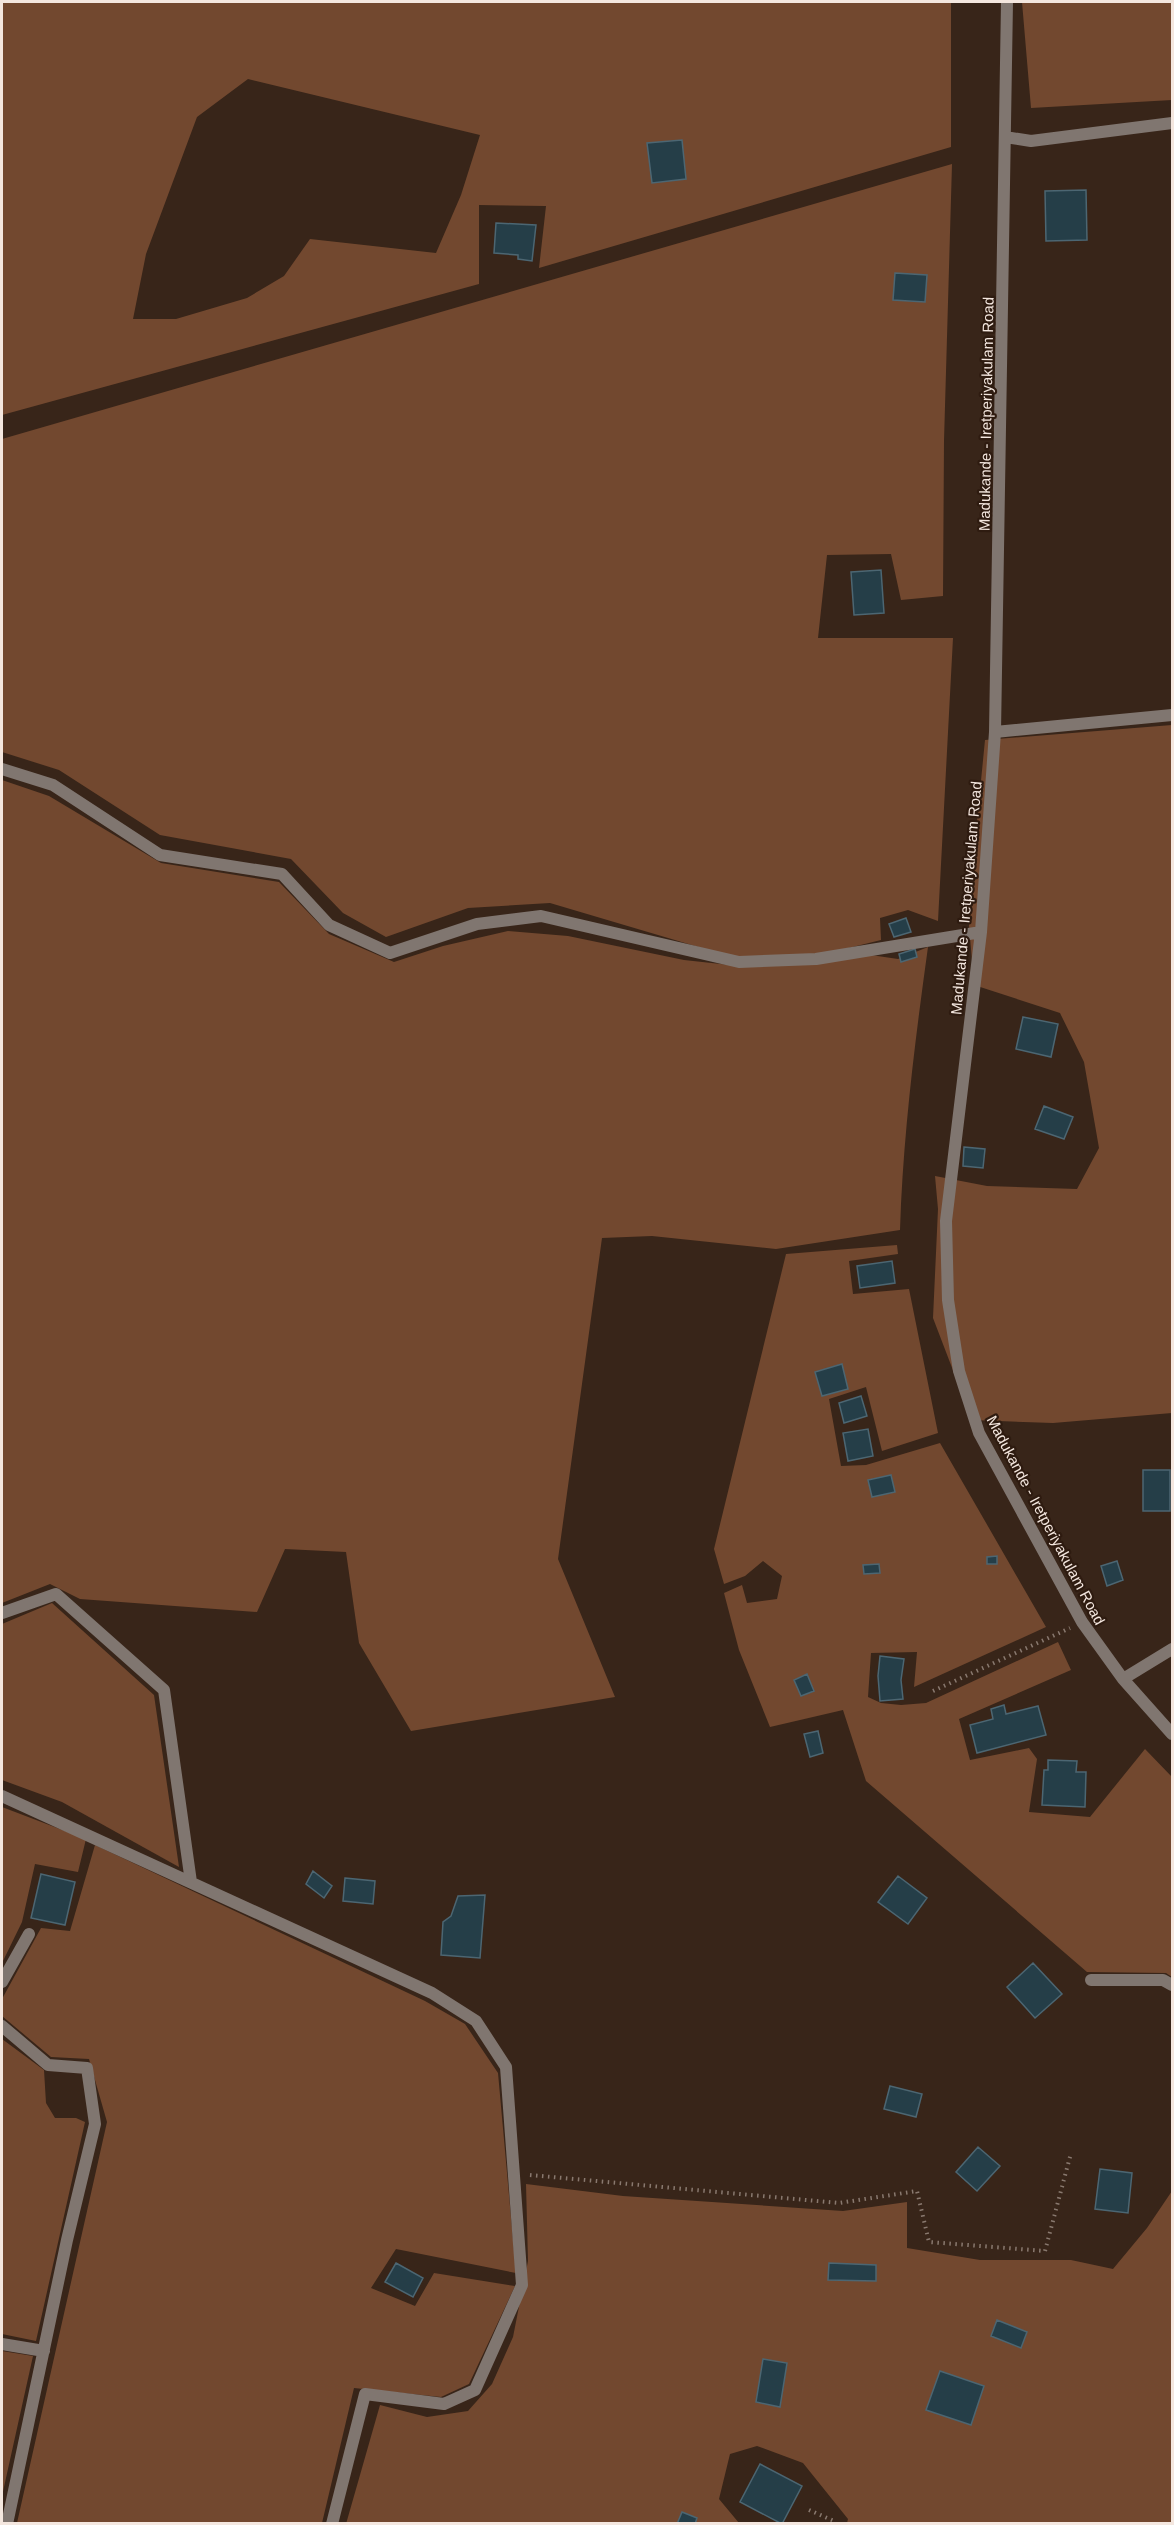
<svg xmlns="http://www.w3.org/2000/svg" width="1174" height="2525" viewBox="0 0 1174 2525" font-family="Helvetica,sans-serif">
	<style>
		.green { fill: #72482f; fill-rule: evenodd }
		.building { fill: #253e48; stroke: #4c6672; stroke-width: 1.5 }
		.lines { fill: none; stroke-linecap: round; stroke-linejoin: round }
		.path { stroke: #89796f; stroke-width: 4; stroke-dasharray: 1.5 4.5; stroke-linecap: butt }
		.minor { stroke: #807670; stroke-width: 12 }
		.labels { text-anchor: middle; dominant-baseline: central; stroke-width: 4.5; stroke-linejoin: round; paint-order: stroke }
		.street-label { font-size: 15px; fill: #f4e7df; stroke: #2e1b10 }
	</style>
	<rect width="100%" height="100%" fill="#382519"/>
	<!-- green -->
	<path class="green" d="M2,2H951V147L539,268L546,206L479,205V284L2,415ZM248,79L480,135L461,195L436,253L310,239L284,276L247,298L176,319H133L146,254L197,117Z
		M1022,2H1172V100L1031,108Z
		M952,164L944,441L943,596L901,600L891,554L827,555L818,638H953L938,921L908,910L880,918L881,940L816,956L739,959L550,903L468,908L386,937L343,913L291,859L160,835L59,770L2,752V439Z
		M1172,725V1413L1053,1423L972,1420L933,1318L938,1209L935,1176L987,1186L1077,1189L1099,1148L1084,1062L1060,1013L974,985L968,913L985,740Z
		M2,780L49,796L161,863L279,882L329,934L394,962L443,946L508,931L568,936L684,960L739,966L864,954L898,959L928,947C915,1041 903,1135 900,1230L776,1249L652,1236L602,1238L558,1559L615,1697L411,1731L359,1643L346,1552L285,1549L257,1612L80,1599L50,1584L2,1603Z
		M897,1245L898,1254L849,1261L853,1294L909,1289L938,1433L882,1451L866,1387L829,1399L841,1466L866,1465L940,1443L1046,1627L914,1687L917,1652L871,1653L868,1697L881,1703L901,1705L926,1703L1058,1642L1071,1670L959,1719L970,1760L1029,1748L1037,1759L1029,1812L1090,1817L1145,1749L1172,1777V1977L1166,1973L1087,1972L866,1781L843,1710L770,1727L739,1650L724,1593L742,1585L747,1603L777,1599L782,1576L763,1561L745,1576L724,1584L714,1549L786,1254Z
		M52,1603L154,1695L179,1867L62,1802L2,1780V1624Z
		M2,1807L86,1839L78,1872L35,1864L22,1922L2,1963Z
		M95,1845L425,2001L465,2024L498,2073L516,2273L396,2249L371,2288L415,2306L434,2273L515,2286L469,2384L441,2397L354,2388L322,2523H17L107,2122L89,2059L51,2057L2,2016V1999L41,1928L70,1931Z
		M2,2039L44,2070L46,2103L55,2118H76L85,2122L36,2341L2,2334Z
		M526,2184L623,2196L843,2211L907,2202V2248L980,2260H1071L1113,2269L1147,2228L1172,2191V2523H847L848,2519L803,2463L757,2446L730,2454L719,2499L739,2523L346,2524L380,2405L427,2417L468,2411L492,2384L513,2337L528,2261Z
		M2,2351L33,2356L2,2496Z"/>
	<!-- building -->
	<path class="building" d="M682,140L686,179L652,183L647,143Z
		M1086,190L1087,240L1046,241L1045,191Z
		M496,223L536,225L532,261L518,259V255L494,253Z
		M895,273L927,275L925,302L893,300Z
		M881,570L884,613L854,615L851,572Z
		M906,918L911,932L894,937L889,924Z
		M915,949L917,957L901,962L899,954Z
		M1023,1017L1058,1024L1051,1057L1016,1049Z
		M1044,1106L1073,1117L1064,1139L1035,1129Z
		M964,1147L985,1149L983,1168L963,1166Z
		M892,1261L895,1283L860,1288L857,1266Z
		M842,1364L848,1389L822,1396L815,1372Z
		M861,1396L867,1416L844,1423L839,1403Z
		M868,1429L873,1456L848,1461L843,1433Z
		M1143,1470H1170V1511H1143Z
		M891,1475L895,1492L872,1497L868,1480Z
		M997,1556V1564H987V1557Z
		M1117,1561L1123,1580L1107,1586L1101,1566Z
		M879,1564L880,1573L864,1574L863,1565Z
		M880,1656L904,1659L901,1680L903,1699L880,1701L878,1676Z
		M807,1674L814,1691L801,1696L794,1680Z
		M1004,1705L1006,1714L1038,1706L1046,1735L977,1753L970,1725L993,1719L991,1709Z
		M818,1731L823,1753L810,1757L804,1734Z
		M1048,1760L1077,1761L1076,1772H1086L1085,1807L1042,1805L1044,1770H1048Z
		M313,1871L332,1886L324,1898L306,1884Z
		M41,1874L75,1882L65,1925L31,1918Z
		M898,1876L927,1898L908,1924L878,1902Z
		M345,1878L375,1881L373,1904L343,1901Z
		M485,1895L480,1958L441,1955L443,1922L451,1916L458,1896Z
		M1033,1963L1062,1994L1035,2018L1007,1987Z
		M890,2086L922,2094L916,2117L884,2109Z
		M978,2147L1000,2166L977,2191L956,2172Z
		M1100,2169L1132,2173L1128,2213L1095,2209Z
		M396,2263L423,2278L413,2297L385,2282Z
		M829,2263L876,2265V2281L828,2280Z
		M997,2320L1027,2332L1021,2348L991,2336Z
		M763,2359L787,2363L780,2407L756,2402Z
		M940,2371L984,2386L971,2425L926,2410Z
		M760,2464L802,2486L782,2524L740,2502Z
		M682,2512L697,2518L695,2524H677Z"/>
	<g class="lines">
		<!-- path -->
		<path class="path" d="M933,1691L1070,1628
			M530,2175L839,2203L917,2191L929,2242L1045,2251L1071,2153
			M809,2510L834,2521L833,2524"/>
		<!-- minor -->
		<path class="minor" d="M1007,2L995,732L981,932L946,1221L948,1300L959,1371L979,1433L1082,1622L1123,1679L1172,1734
			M1005,137L1031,141L1172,123
			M995,732L1172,715
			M2,769L53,785L160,855L282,874L329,925L390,953L477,924L541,916L739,962L816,959L981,932
			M2,1613L56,1594L164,1690L191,1882
			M1123,1679L1172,1649
			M2,1796L432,1993L476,2021L506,2067L522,2285L475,2390L444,2404L365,2394L332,2524
			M1091,1980H1163L1172,1985
			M2,1982L29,1934
			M2,2026L48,2065L87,2068L95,2124L67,2240L7,2524
			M2,2344L44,2351"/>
	</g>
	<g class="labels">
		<!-- street labels -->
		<g class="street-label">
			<text transform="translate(986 414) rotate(-89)">Madukande - Iretperiyakulam Road</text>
			<text transform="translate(966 898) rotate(-85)">Madukande - Iretperiyakulam Road</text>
			<text transform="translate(1046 1520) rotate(62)">Madukande - Iretperiyakulam Road</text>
		</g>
	</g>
	<!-- border -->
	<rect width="1174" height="2525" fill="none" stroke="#f4e7df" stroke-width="6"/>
</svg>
